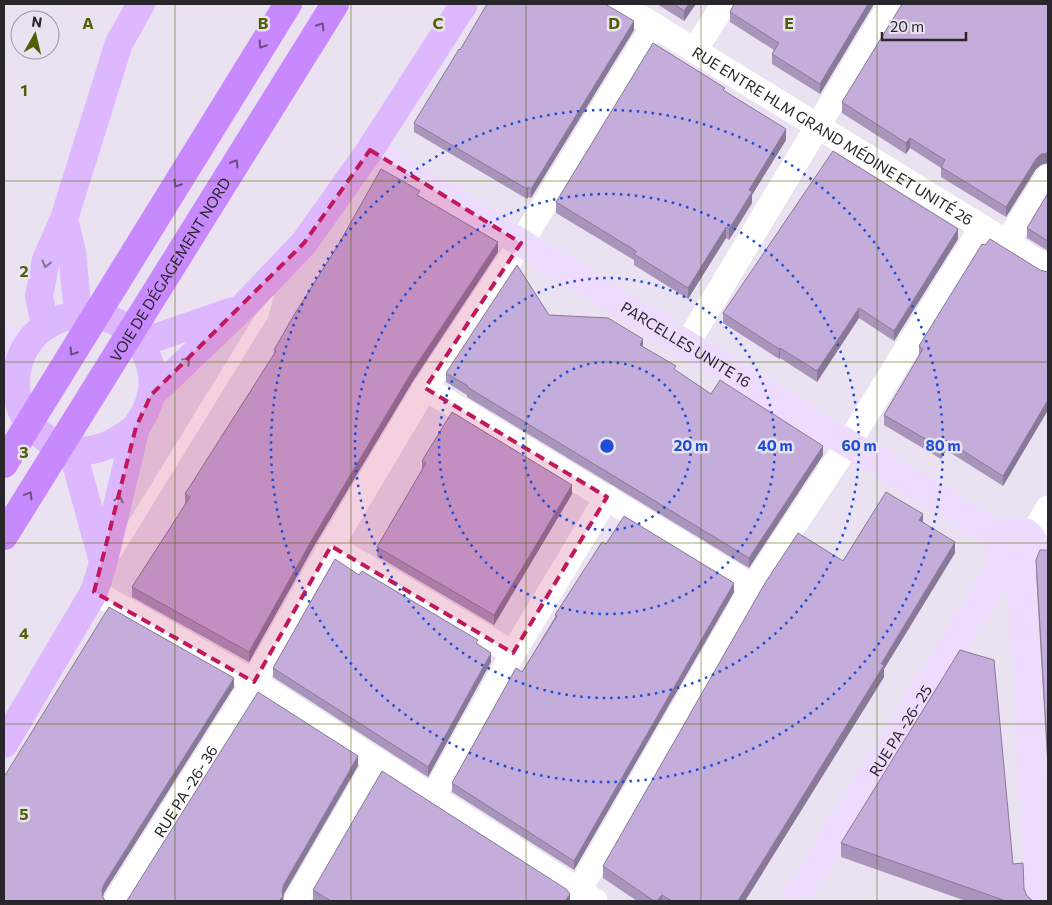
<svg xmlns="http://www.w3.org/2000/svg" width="1052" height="905" viewBox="0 0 1052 905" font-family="Commissioner,sans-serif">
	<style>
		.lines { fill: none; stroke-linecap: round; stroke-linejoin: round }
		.lane { stroke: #fff; stroke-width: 12 }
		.street { stroke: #fff; stroke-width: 25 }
		.secondary { stroke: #eedcff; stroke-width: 28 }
		.primary { stroke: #deb8fe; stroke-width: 28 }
		.highway { stroke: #c889fe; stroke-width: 28 }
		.wall { fill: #a995bb }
		.shaded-wall { fill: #897999 }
		.building { fill: #c4adda; stroke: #897999 }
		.oneway { stroke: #694e7f }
		.oneway2 { stroke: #846f94 }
		.marked { fill: #c2185b; fill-opacity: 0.2; stroke: #c2185b; stroke-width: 4; stroke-dasharray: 10 6; stroke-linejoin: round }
		.grid { fill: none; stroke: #4e6006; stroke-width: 1; stroke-opacity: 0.55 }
		.ring { fill: none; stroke: #1d4ed8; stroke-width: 2.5; stroke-dasharray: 2.5 5 }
		.labels { text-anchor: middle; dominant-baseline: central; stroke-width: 5; stroke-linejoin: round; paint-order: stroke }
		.street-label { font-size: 15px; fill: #29262b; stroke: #eae2f1 }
		.grid-label { font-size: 16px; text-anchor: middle; font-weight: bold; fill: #4e6006; stroke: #eae2f1; stroke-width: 5; stroke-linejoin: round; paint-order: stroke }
		.centre { fill: #1d4ed8; stroke: #eae2f1; stroke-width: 2.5 }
		.ring-label { font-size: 15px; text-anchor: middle; font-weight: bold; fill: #1d4ed8; stroke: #eae2f1; stroke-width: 5; stroke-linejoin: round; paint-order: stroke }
	</style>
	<rect width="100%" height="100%" fill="#eae2f1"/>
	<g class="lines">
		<!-- lane -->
		<path class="lane" d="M114,556L263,314L270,287"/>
		<!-- street -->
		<g class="street">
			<path id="s1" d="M619,4L1048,268"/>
			<path d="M695,50L724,4"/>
			<path d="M1007,242L1048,177"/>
			<path d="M687,344L891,4"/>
			<path d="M425,388L753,587"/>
			<path d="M1031,537L1048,508"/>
			<path d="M331,546L513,653"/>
			<path d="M94,592L254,682L595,901"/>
			<path d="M433,797L513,653L607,497"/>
			<path d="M578,892L753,587L848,444L982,227"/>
			<path id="s2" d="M116,901L254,682L331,546L425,388L521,243L654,25"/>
			<path d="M296,901L377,761"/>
		</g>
		<!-- secondary -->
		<g class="secondary">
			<path id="s3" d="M370,150L1002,538"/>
			<path d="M4,341L32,338"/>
			<circle cx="1017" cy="547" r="17"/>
			<path d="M1020,564L1040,901"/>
			<path id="s4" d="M794,901L1006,560"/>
		</g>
		<!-- primary -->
		<path class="primary" d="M64,219L72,252L78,314
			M45,326L39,296L46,260L64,219L119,43L141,4
			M140,343L233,311
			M151,395L242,308L304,243L370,150L464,4
			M72,449L103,562
			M4,744L94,592L103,564L136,427C143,417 148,408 151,396C158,366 139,329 109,319C89,313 70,313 51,323C16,341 6,388 27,421C32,428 40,434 47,439C79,460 109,450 136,427"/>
		<!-- highway -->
		<g class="highway">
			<path d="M4,464L288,4"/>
			<path id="s5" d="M4,536L335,4"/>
		</g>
	</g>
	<!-- wall -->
	<path class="wall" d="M657,4H696L684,21Z
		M734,4H874L820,94L772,64V54L774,50L730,22V12Z
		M634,30L531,198L528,197L527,199L414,132V123L460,50Z
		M725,91L786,140L752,195V203L729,240L726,238L688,299L634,265V260L556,213V202Z
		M842,102L1041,165L1036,169L1006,217L941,177V168L910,148L906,154L842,113Z
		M1048,193V251L1027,238V228Z
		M420,197L498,252L413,381L314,546L249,662L132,597V587L185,505V494L274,354V350Z
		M958,239L894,341L859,318L817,382L780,358L779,359L723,323V313Z
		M985,245L1040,270L1048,272V410L1003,486L946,450L941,459L884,425V415L919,357V346Z
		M549,315L643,347L676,371L711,394L823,455L749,568L467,397V395L446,382V373Z
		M422,461L572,494L494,625L377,556V547L422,470Z
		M923,522L955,553L884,669V677L745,901H637L603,878V866L843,561Z
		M606,544L734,592L574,870L452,792V783L522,672L555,617V615Z
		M1048,550V776L1036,573V560Z
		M478,645L491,662L428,777L273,677V668Z
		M841,843L1013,864L1027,896L1033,901H966L841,857Z
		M313,890L570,901H315L313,900Z"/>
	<!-- shaded-wall -->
	<path class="shaded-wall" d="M689,4H696L684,21V11Z
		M868,4H874L820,94V84Z
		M634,21V30L531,198V189Z
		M786,129V140L752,195V203L729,240V229L749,190Z
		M910,138V148L906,154V143Z
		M1048,153V163L1041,165L1036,169L1006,217V207L1036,159L1041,154Z
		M528,187V197L527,199V189Z
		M726,227V238L688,299V288Z
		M958,229V239L894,341V331Z
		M498,242V252L413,381L314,546L249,662V652L314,536L413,370Z
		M859,308V318L817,382V371Z
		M643,339V349L640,345Z
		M780,348V358L779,359V349Z
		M1048,400V410L1003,486V476Z
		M946,440V450L941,459V448Z
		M823,446V455L749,568V558Z
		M572,485V494L494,625V615Z
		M923,514V525L919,520Z
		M955,542V553L884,669V677L745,901H738Z
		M734,583V592L574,870V861Z
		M491,653V662L428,777V767Z
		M234,678V687L104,893L102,900V890L104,884Z
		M358,756V766L284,894L283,901H279L284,884Z
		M570,894V901H565Z
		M662,895V901H657Z"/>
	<!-- building -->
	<path class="building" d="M487,4H605L634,21L531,189L528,187L527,189L414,123L459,49L460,50Z
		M674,4H689L684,11Z
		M734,4H868L820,84L772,54L779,43L730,12Z
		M902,4H1048V153L1041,154L1036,159L1006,207L941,167L945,160L910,138L906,143L842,102Z
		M653,43L725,88L723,90L786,129L749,190L752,192L729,229L726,227L688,288L634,254L636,251L556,202Z
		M833,151L958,229L894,331L859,308L817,371L780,348L779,349L723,313Z
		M381,169L420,191L417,195L498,242L413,370L314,536L249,652L132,587L190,497L185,494L276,351L274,350L294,315L337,247Z
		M1048,193V241L1027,228Z
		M990,239L1040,270L1048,272V400L1003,476L946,440L941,448L884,415L923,349L919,346L982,244L985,245Z
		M517,265L549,315L608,318L643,339L640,345L676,366L674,369L711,394L720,380L823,446L749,558L467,387L468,386L446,373Z
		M452,412L572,485L494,615L377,547L426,463L422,461Z
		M886,492L923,514L919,520L955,542L881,664L884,665L738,901H672L662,895L657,901H654L603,866L765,583L798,533L843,561Z
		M624,516L734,583L574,861L452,783L516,668L522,672L557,616L555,615L602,542L606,544Z
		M1040,550H1048V762L1036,560Z
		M335,559L359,575L362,571L478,640L476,643L491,653L428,767L273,668Z
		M109,607L234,678L104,884L102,890L103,898L106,901H4V777Z
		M960,650L994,660L1013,864L1023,863L1024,889L1027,896L1033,901H1006L841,843Z
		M258,692L358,756L284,884L282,891L283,896L279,901H126L128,899Z
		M382,771L566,889L570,894L565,901H331L313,890Z"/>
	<!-- one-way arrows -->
	<defs><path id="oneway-chevron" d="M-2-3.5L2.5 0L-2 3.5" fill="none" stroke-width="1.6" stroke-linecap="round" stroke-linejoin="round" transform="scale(1.25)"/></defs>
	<g class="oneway">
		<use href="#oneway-chevron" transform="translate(321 26) rotate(-58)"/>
		<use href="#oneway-chevron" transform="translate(262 45) rotate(122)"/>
		<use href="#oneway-chevron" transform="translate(235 163) rotate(-58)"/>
		<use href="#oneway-chevron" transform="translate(177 184) rotate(122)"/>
		<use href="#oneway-chevron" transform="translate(73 352) rotate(122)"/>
		<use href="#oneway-chevron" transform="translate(29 495) rotate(-59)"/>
	</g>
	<g class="oneway2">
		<use href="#oneway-chevron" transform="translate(46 264) rotate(104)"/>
		<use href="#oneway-chevron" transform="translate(187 361) rotate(-44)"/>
		<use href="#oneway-chevron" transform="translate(119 499) rotate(-76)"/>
	</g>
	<!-- marked area -->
	<path class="marked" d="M370,150L521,243L425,388L607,497L513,653L331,546L254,682L94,592L136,427L151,395L304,243Z"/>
	<!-- grid -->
	<path class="grid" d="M175,4V901M351,4V901M526,4V901M701,4V901M877,4V901M4,181H1048M4,362H1048M4,543H1048M4,724H1048"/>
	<!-- distance rings -->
	<g class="ring">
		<circle cx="607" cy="446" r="84"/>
		<circle cx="607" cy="446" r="168"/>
		<circle cx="607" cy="446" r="252"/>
		<circle cx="607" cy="446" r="336"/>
	</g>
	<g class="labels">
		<!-- street labels -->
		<g class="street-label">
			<text stroke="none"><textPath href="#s1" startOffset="251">RUE ENTRE HLM GRAND MÉDINE ET UNITÉ 26</textPath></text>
			<text stroke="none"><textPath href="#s5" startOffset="314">VOIE DE DÉGAGEMENT NORD</textPath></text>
			<text stroke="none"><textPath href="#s3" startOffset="371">PARCELLES UNITE 16</textPath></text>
			<text stroke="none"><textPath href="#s4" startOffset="201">RUE PA -26- 25</textPath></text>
			<text stroke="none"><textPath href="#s2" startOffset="130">RUE PA -26- 36</textPath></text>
		</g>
	</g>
	<g class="grid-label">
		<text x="88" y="29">A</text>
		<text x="263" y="29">B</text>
		<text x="438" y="29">C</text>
		<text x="614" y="29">D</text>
		<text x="789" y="29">E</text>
		<text x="24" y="96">1</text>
		<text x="24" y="277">2</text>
		<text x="24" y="458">3</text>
		<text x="24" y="639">4</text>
		<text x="24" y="820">5</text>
	</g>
	<circle cx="607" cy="446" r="8" class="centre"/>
	<g class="ring-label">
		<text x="691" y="451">20 m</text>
		<text x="775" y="451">40 m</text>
		<text x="859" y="451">60 m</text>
		<text x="943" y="451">80 m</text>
	</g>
	<!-- border -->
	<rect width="1052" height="905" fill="none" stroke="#29262b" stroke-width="10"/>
	<!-- north arrow -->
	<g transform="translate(35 35) rotate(8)"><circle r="24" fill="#eae2f1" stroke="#9d97a2"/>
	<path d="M0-4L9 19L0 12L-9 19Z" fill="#4e6006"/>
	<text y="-8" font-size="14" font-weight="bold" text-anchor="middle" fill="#29262b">N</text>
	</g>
	<!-- scale -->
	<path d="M882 32v8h84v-8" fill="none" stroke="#29262b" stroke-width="2.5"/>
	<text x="890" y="32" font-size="15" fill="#29262b" stroke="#eae2f1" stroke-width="4" paint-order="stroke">20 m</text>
</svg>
